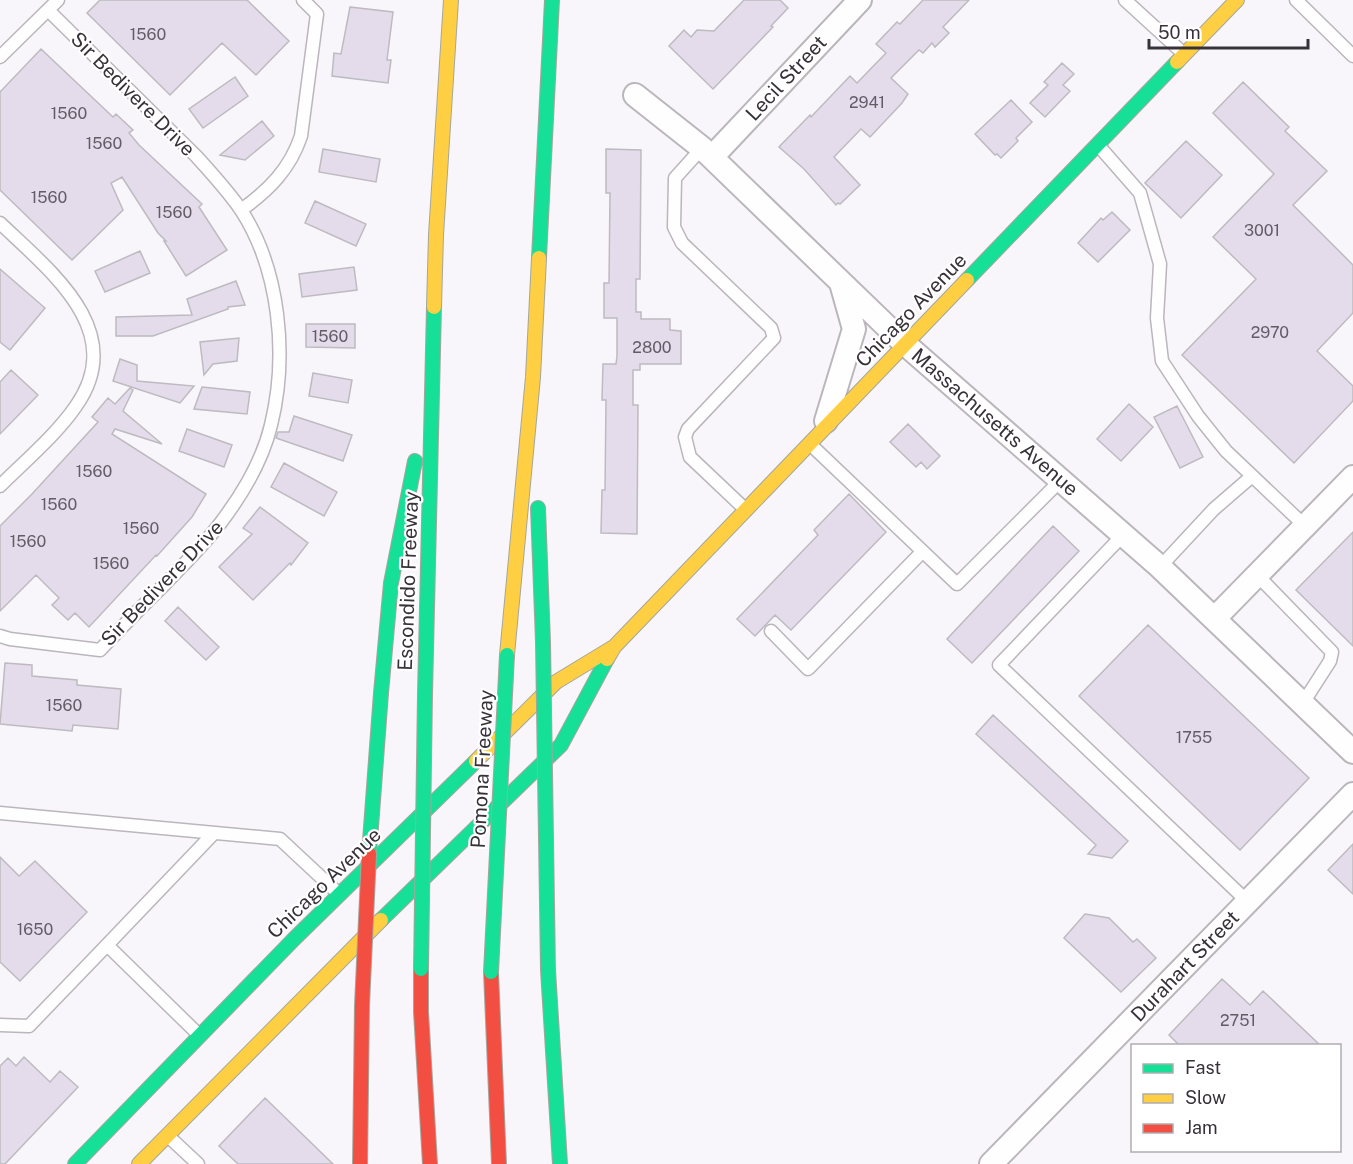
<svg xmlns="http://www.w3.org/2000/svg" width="1353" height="1164" viewBox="0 0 1353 1164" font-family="'Public Sans',sans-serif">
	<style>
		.building { fill: #e5dceb; stroke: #bdbac0; stroke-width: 1.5 }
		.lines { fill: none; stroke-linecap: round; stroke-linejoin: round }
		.lane-casing { stroke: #bab6bc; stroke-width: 15 }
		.street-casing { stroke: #bab6bc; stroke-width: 26 }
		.fast-casing { stroke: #a5a69c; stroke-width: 16 }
		.slow-casing { stroke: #a5a69c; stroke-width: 16 }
		.jam-casing { stroke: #a5a69c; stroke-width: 16 }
		.lane { stroke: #fefefe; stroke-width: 12 }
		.street { stroke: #fefefe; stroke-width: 22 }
		.fast { stroke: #16e098; stroke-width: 14 }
		.slow { stroke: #ffcf43; stroke-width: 14 }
		.jam { stroke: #f24e42; stroke-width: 14 }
		.fast-bridge-casing { stroke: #a5a69c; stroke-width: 16; stroke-linecap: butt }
		.jam-bridge-casing { stroke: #a5a69c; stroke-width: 16; stroke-linecap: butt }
		.fast-bridge { stroke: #16e098; stroke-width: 14 }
		.jam-bridge { stroke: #f24e42; stroke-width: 14 }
		.labels { text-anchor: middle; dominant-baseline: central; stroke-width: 4.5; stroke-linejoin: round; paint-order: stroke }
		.number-label { font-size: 16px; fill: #625c66 }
		.street-label { font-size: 20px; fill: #37323a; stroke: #fff }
	</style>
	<rect width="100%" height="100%" fill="#f9f6fb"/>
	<!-- building -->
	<path class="building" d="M100,0H247L289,41L256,75L222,43L170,95L87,13Z
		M744,0H780L788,8L771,26L773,27L713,89L669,46L684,30L691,37L697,30L714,31Z
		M923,0H969L943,27L949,33L935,47L932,43L923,53L919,50L891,78L908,94L902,103L870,137L861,129L834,157L860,185L840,204L838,203L836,205L804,169L779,147L810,115L811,117L850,76L857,83L886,53L876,44L897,22L900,24Z
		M350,7L393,12L387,60H391L388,83L332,76L334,53L341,54Z
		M41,49L113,117L116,114L133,130L129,133L139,145L202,204L199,207L227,250L186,276L164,241H166L158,233L122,177L111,183L123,210L72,260L0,190V92Z
		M1062,63L1074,74L1063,85L1070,91L1045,117L1030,103L1048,85L1044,82Z
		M235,77L248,96L203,128L189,109Z
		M1243,82L1289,127L1285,131L1327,171L1293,205L1353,265V313L1317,351L1353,386V401L1294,463L1182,355L1256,279L1213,237L1274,174L1213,113Z
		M1011,100L1032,122L1016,138L1018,141L1001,158L997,154L995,155L975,134Z
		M262,121L274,136L245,160L220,155Z
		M1186,141L1222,175L1181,218L1145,183Z
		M323,149L380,159L376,182L319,172Z
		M606,149L641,150L640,279H636V312H641V319H670V330L681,331V364H640V370H633V405H638L637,534L601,533L602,490H605L606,400H602L603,364H616L617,356V318H604V283H609L610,193H606Z
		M315,201L366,224L356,246L305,223Z
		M1112,212L1130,230L1098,262L1078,243L1101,218L1103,220Z
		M140,251L150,273L105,292L95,271Z
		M354,267L357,290L302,297L299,274Z
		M0,269L45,308L10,350L0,342Z
		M236,281L245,305L228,307V309L153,336H116V317L192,315L187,299Z
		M306,324H355V348L306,347Z
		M239,338L237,361L213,364L204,375L200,342Z
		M120,359L137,365V381L194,386L180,403L113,381Z
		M11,370L38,395L0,434V382Z
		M313,373L352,380L348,403L309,396Z
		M202,387L250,392L247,414L194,409Z
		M130,388L133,390L123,411L162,444L115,429L112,434L206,494L192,517L157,556L156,555L89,627L75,613L68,620L52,605L59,598L36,575L0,611V526L32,494L98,422L92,417L108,398L115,404Z
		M1129,404L1153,427L1121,461L1097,439Z
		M1177,406L1203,457L1180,468L1154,417Z
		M294,416L352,435L343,461L276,438L278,432H289Z
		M908,424L940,456L927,469L921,462L916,467L890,442Z
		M187,429L232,445L224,467L179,451Z
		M284,463L337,492L324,516L271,487Z
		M849,494L886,532L791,630L775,615L755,636L737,619L818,535L814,530Z
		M260,507L308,543L291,565L290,563L253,600L219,567L252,534L243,528Z
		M1053,526L1079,551L972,663L947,639Z
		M1353,532V646L1296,590Z
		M178,607L219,647L206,660L165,621Z
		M1148,625L1309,778L1240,850L1079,696Z
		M5,663L32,665V676L77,680V685L121,689L118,729L73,725L72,731L0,724Z
		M993,715L1128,841L1112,858L1088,854L1096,845L976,734Z
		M1353,844V894L1328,870Z
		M0,857L19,876L35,861L87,912L20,981L0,962Z
		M1085,914L1109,918L1133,942L1137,939L1156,958L1121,992L1064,938Z
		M1222,979L1250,1005L1263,991L1321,1046H1180L1169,1035Z
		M24,1057L50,1082L60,1071L78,1087L5,1164H0V1066L8,1058L16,1066Z
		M265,1098L333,1164H238L219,1146Z"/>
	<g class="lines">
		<defs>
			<path id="lane" d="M1125,0L1184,54
				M1296,0L1353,56
				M0,57L58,0
				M1098,145L1140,193L1160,264L1157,318L1162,361L1198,416L1226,451L1305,526
				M702,148L675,178L674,227L682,243L771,328L774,338L688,429L685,437L690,457L746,510
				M241,210C269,190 290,169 301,136L317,14L303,0
				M0,223C50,271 129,331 76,406C57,434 24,462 0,486
				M810,444L957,584L1061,480
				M1123,535L999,665L1248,902
				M1160,567L1214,509L1251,477
				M1257,575L1332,652L1330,661L1303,703
				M771,631L808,669L922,552
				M0,636L10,639L100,650C121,628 142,606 164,585C184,564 205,544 222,521C243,493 263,459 271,425C288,356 280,270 241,210C228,191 212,174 197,157L48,10
				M0,813L280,839L339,894
				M107,945L214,833
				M0,1025L29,1026L107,945L199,1035
				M168,1136L198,1164"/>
			<path id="street" d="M635,95L702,148L905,344L1160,567L1353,752
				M712,157L860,0
				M826,421L854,329L841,283
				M1215,618L1353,477
				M991,1164L1353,794"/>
			<path id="fast" d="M539,258L552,0
				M967,280L1177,62
				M538,508L543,642
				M381,693L391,583L415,461
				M425,694L434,307
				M381,920L561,745L607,659
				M548,970L560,1164
				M75,1164L294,939L476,761"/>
			<path id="slow" d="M1177,62L1237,0
				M434,307L436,235L451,0
				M507,655L533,377L539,258
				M607,659L614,647L967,280
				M476,761L556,682L612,648
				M139,1164L381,920"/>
			<path id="jam" d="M421,969V1012L430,1164
				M491,972L499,1164"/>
		</defs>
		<!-- lane casing -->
		<use href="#lane" class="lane-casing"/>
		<!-- street casing -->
		<use href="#street" class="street-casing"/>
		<!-- fast casing -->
		<use href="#fast" class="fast-casing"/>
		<!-- slow casing -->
		<use href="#slow" class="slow-casing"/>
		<!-- jam casing -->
		<use href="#jam" class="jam-casing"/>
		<!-- lane -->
		<use href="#lane" class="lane"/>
		<!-- street -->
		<use href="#street" class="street"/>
		<!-- fast -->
		<use href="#fast" class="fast"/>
		<!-- slow -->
		<use href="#slow" class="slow"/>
		<!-- jam -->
		<use href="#jam" class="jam"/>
		<defs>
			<path id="fast-bridge" d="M543,642L548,970
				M369,854L381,693
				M421,969L425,694
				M491,972L507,655"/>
			<path id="jam-bridge" d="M360,1164L362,1005L369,854"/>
		</defs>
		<!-- fast-bridge casing -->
		<use href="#fast-bridge" class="fast-bridge-casing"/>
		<!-- jam-bridge casing -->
		<use href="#jam-bridge" class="jam-bridge-casing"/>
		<!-- fast-bridge -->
		<use href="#fast-bridge" class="fast-bridge"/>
		<!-- jam-bridge -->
		<use href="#jam-bridge" class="jam-bridge"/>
	</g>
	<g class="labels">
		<!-- number labels -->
		<g class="number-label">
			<text x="148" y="34">1560</text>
			<text x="867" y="102">2941</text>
			<text x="69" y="113">1560</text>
			<text x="104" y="143">1560</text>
			<text x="49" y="197">1560</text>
			<text x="174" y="212">1560</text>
			<text x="1262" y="230">3001</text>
			<text x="1270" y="332">2970</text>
			<text x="330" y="336">1560</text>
			<text x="652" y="347">2800</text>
			<text x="94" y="471">1560</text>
			<text x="59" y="504">1560</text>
			<text x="141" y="528">1560</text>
			<text x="28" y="541">1560</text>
			<text x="111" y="563">1560</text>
			<text x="64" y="705">1560</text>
			<text x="1194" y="737">1755</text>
			<text x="35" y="929">1650</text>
			<text x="1238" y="1020">2751</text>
		</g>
		<!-- street labels -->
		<g class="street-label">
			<text transform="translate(786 78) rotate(-47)">Lecil Street</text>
			<text transform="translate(133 94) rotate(45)">Sir Bedivere Drive</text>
			<text transform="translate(911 310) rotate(-46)">Chicago Avenue</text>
			<text transform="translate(995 422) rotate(41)">Massachusetts Avenue</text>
			<text transform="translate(408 581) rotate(-88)">Escondido Freeway</text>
			<text transform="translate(162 583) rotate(-46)">Sir Bedivere Drive</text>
			<text transform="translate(482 769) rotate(-87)">Pomona Freeway</text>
			<text transform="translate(324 883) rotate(-44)">Chicago Avenue</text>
			<text transform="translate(1185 966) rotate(-46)">Durahart Street</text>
		</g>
	</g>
	<!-- legend -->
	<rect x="1131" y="1044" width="210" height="108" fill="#ffffff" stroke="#afadb0" stroke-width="1.5"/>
	<rect x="1143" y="1064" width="30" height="9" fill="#16e098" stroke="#afadb0" stroke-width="1.5"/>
	<text x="1185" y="1074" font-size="18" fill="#37323a">Fast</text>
	<rect x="1143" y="1094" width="30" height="9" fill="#ffcf43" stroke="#afadb0" stroke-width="1.5"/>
	<text x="1185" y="1104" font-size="18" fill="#37323a">Slow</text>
	<rect x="1143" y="1124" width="30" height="9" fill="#f24e42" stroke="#afadb0" stroke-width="1.5"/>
	<text x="1185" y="1134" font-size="18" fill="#37323a">Jam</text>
	<!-- scale -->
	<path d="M1149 39v9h159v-9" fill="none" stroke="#37323a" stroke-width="3"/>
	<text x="1158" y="39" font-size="18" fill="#37323a" stroke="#ffffff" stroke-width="4.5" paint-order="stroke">50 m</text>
</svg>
